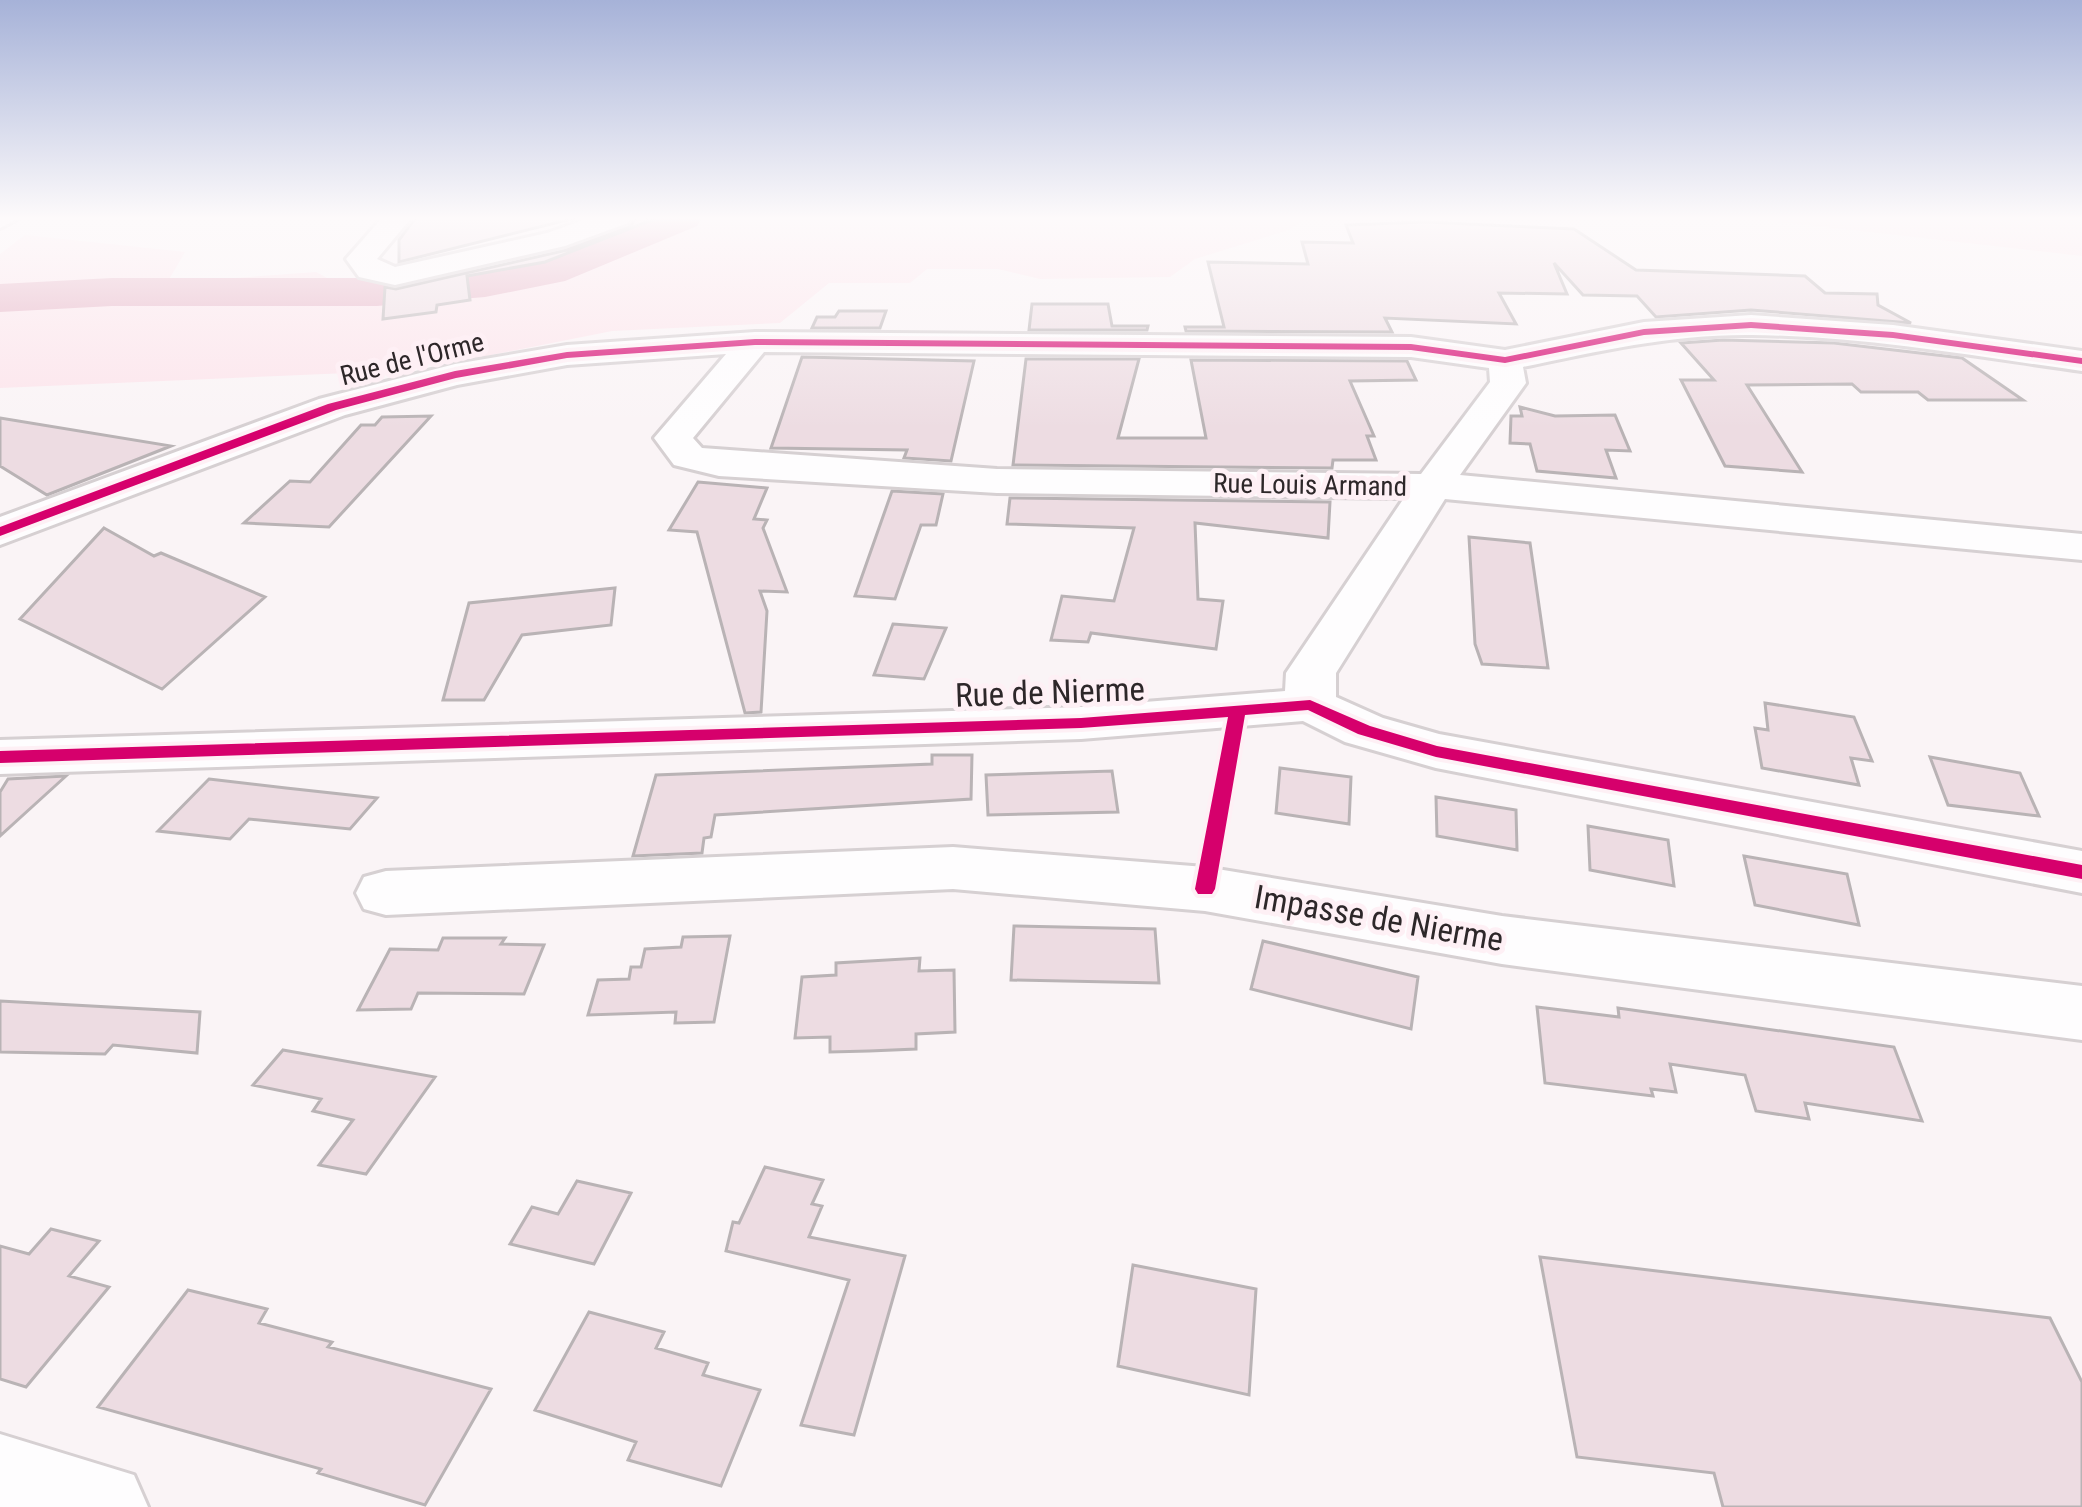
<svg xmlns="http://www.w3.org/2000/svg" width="2082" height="1507" viewBox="0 0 2082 1507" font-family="'Roboto Condensed',sans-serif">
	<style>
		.green { fill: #fce4eb }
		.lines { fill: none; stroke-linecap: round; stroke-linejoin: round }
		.river { fill: #e4aec1; fill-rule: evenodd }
		.building { fill: #eddce2; stroke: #b9b3b5; stroke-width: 3 }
		.minor-casing { stroke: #d6d0d2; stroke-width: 6 }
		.minor { fill: #fefdfe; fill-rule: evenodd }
		.cycleway-casing { stroke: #fef0f5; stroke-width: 8 }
		.cycleway { fill: #d6006c; fill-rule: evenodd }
		.labels { text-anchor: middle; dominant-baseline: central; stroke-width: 10; stroke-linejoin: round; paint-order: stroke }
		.far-street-label { font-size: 27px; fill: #2d2729; stroke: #fef0f5 }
		.street-label { font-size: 33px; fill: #2d2729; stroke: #fef0f5 }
	</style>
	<rect width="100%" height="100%" fill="#faf4f6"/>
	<!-- green -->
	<path class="green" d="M672,217H1309L1289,230L1195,259L1170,277L1040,279L998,269H927L910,283H829L780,323L612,331L481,357L348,373L0,388V254L25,235L185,252L167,283L316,272L342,286L463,282L550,264Z
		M1737,217H2082V256Z"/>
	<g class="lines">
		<!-- river -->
		<path class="river" d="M645,217H703L697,226L565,281L485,297L377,306H112L0,312V284L112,278H377L485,269L538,259Z"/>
	</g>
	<!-- building -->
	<path class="building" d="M416,217H579L399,262V240Z
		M636,217L654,219L545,262L467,276L470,300L437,305L436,312L383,319L385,287L396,289L567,250L630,227Z
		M1426,222L1574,229L1636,270L1805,276L1825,293L1877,294L1878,305L1911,323L1751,310L1656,317L1637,296L1583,295L1554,263L1567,294L1499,293L1516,324L1385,318L1392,332L1186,331L1185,327H1224L1208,262L1308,264L1302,242L1353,243L1346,225Z
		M1032,304H1108L1112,326H1148L1147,330H1029Z
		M839,311H886L880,328H812L817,317H835Z
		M1723,340L1834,343L1962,358L2023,400H1928L1918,392H1861L1852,384L1747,385L1802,472L1725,466L1681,380H1714L1681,343Z
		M802,357L974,361L951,461L904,458L907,450L771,448Z
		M1026,359H1139L1118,438H1206L1191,360L1407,361L1416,380L1350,381L1374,436H1367L1376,460H1333L1332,468L1013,465Z
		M1520,407L1555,416L1615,415L1630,451L1606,450L1616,478L1537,471L1530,444L1510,443L1511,416H1522Z
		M431,416L329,527L244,523L290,481L310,482L361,425H375L382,417Z
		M0,418L171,446L47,495L0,466Z
		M698,482L767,488L754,519L767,520L763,528L787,592L760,591L767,611L761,712L745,713L697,532L669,530Z
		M892,491L943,494L936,525H921L895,599L855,596Z
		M1010,498L1330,502L1328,538L1195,523L1198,599L1223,601L1216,649L1091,633L1088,642L1051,640L1062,596L1114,601L1134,528L1007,524Z
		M104,528L154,556L161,553L265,597L162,689L20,619Z
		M1469,537L1530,543L1548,668L1482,664L1475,644Z
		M615,588L611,625L522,635L484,700H443L469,603Z
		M893,624L946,628L924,679L874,675Z
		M1765,703L1854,717L1872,761L1851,758L1859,785L1762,768L1755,728L1768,730Z
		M932,755H972L971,799L715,815L711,837L704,838L702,853L633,856L656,775L932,764Z
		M1930,757L2020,773L2039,816L1948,805Z
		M1280,768L1351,777L1349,824L1276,813Z
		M1112,771L1118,812L988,815L986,775Z
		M66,776L0,836V792L8,779Z
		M209,779L286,788L377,798L350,829L249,819L230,839L158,831Z
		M1436,797L1516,810L1517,850L1437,836Z
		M1588,826L1668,840L1674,886L1590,870Z
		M1744,856L1847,874L1859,925L1755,905Z
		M1014,926L1155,929L1159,983L1011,980Z
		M730,936L714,1022L675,1023L676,1012L588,1015L598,980L629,979L631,967H641L645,949L681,947L683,937Z
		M443,938H505L501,944L544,945L524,994L418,993L411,1009L358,1010L390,949L438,950Z
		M1263,941L1418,977L1411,1029L1251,989Z
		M920,958L919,971L954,970L955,1032L916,1034V1049L869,1051L830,1052V1037L795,1038L802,977L836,975V963Z
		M0,1001L200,1012L197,1053L113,1045L105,1054L0,1052Z
		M1537,1007L1619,1017L1618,1008L1894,1047L1922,1121L1805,1103L1809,1119L1756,1111L1745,1075L1670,1064L1676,1092L1651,1089L1653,1096L1545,1083Z
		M283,1050L435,1077L366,1174L319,1165L353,1120L313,1111L321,1099L253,1085Z
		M765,1167L823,1180L812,1204L822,1206L809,1237L905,1256L854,1435L801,1425L849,1280L726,1251L733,1222L739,1223Z
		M577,1181L631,1193L594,1264L510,1244L532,1207L558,1214Z
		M51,1229L99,1241L69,1276L109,1287L26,1387L0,1379V1246L29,1254Z
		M1540,1257L2050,1318L2082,1382V1507H1723L1714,1473L1577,1457Z
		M1133,1265L1256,1289L1249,1395L1118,1366Z
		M188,1290L267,1309L259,1323L332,1342L328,1347L491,1389L425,1505L318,1473L321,1469L98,1407Z
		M589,1312L664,1332L656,1348L708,1363L703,1375L760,1390L721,1486L628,1460L636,1442L535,1410Z"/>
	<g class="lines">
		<defs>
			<path id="minor" d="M0,217H21L0,228Z
				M383,217H412L377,259L395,267L547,233L592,217H632L628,223L565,246L395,285L359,277L346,259Z
				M1751,315L1893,325L2082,351V371C1973,356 1862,336 1752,335C1674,334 1599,351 1523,367L1526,383L1460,475L2082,534V560L1445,499L1336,673V697L1383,718L1439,734L2082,851V893L1436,768L1345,742L1303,721L1081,739L0,774V740L1081,707L1285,691L1286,673L1404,498L997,493L719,476L674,465L654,438L726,354L567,365L457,385L345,415L0,545V517L319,399L455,364L567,345L755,332L1411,337L1505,350L1644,322ZM764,352L1411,357L1489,368L1490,382L1421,474L997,469L702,448L693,438Z
				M953,847L1205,867L1502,916L2082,986V1040L1502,964L1205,911L953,889L386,915L364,909L356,893L364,877L386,871Z
				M0,1434L134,1475L148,1507H0Z"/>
		</defs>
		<!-- minor casing -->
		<use href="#minor" class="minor-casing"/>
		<!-- minor -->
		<use href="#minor" class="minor"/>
		<defs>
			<path id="cycleway" d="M1751,322L1893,332L2082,358V364L1893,338L1751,328L1644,335L1505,363L1411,350L755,345L567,358L456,378L336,410L0,536V527L328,404L455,371L567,352L755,339L1411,344L1505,357L1644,329Z
				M1310,700L1370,726L1437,746L2082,865V879L1436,757L1358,734L1308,710L1245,715L1215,889L1212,894H1198L1195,889L1228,717L1081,728L0,763V751L1081,718Z"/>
		</defs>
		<!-- cycleway casing -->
		<use href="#cycleway" class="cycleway-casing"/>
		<!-- cycleway -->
		<use href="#cycleway" class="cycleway"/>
	</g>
	<!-- sky -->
	<linearGradient id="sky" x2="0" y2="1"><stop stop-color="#a6b2d8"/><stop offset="0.51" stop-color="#fdfafb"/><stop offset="1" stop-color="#fdfafb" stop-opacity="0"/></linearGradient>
	<rect width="2082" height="428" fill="url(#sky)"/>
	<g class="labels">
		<!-- far-street labels -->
		<g class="far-street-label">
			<text transform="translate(412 359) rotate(-14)">Rue de l'Orme</text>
			<text transform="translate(1310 485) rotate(1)">Rue Louis Armand</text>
		</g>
		<!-- street labels -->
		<g class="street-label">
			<text transform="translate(1050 692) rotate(-2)">Rue de Nierme</text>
			<text transform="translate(1379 918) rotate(10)">Impasse de Nierme</text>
		</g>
	</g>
</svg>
